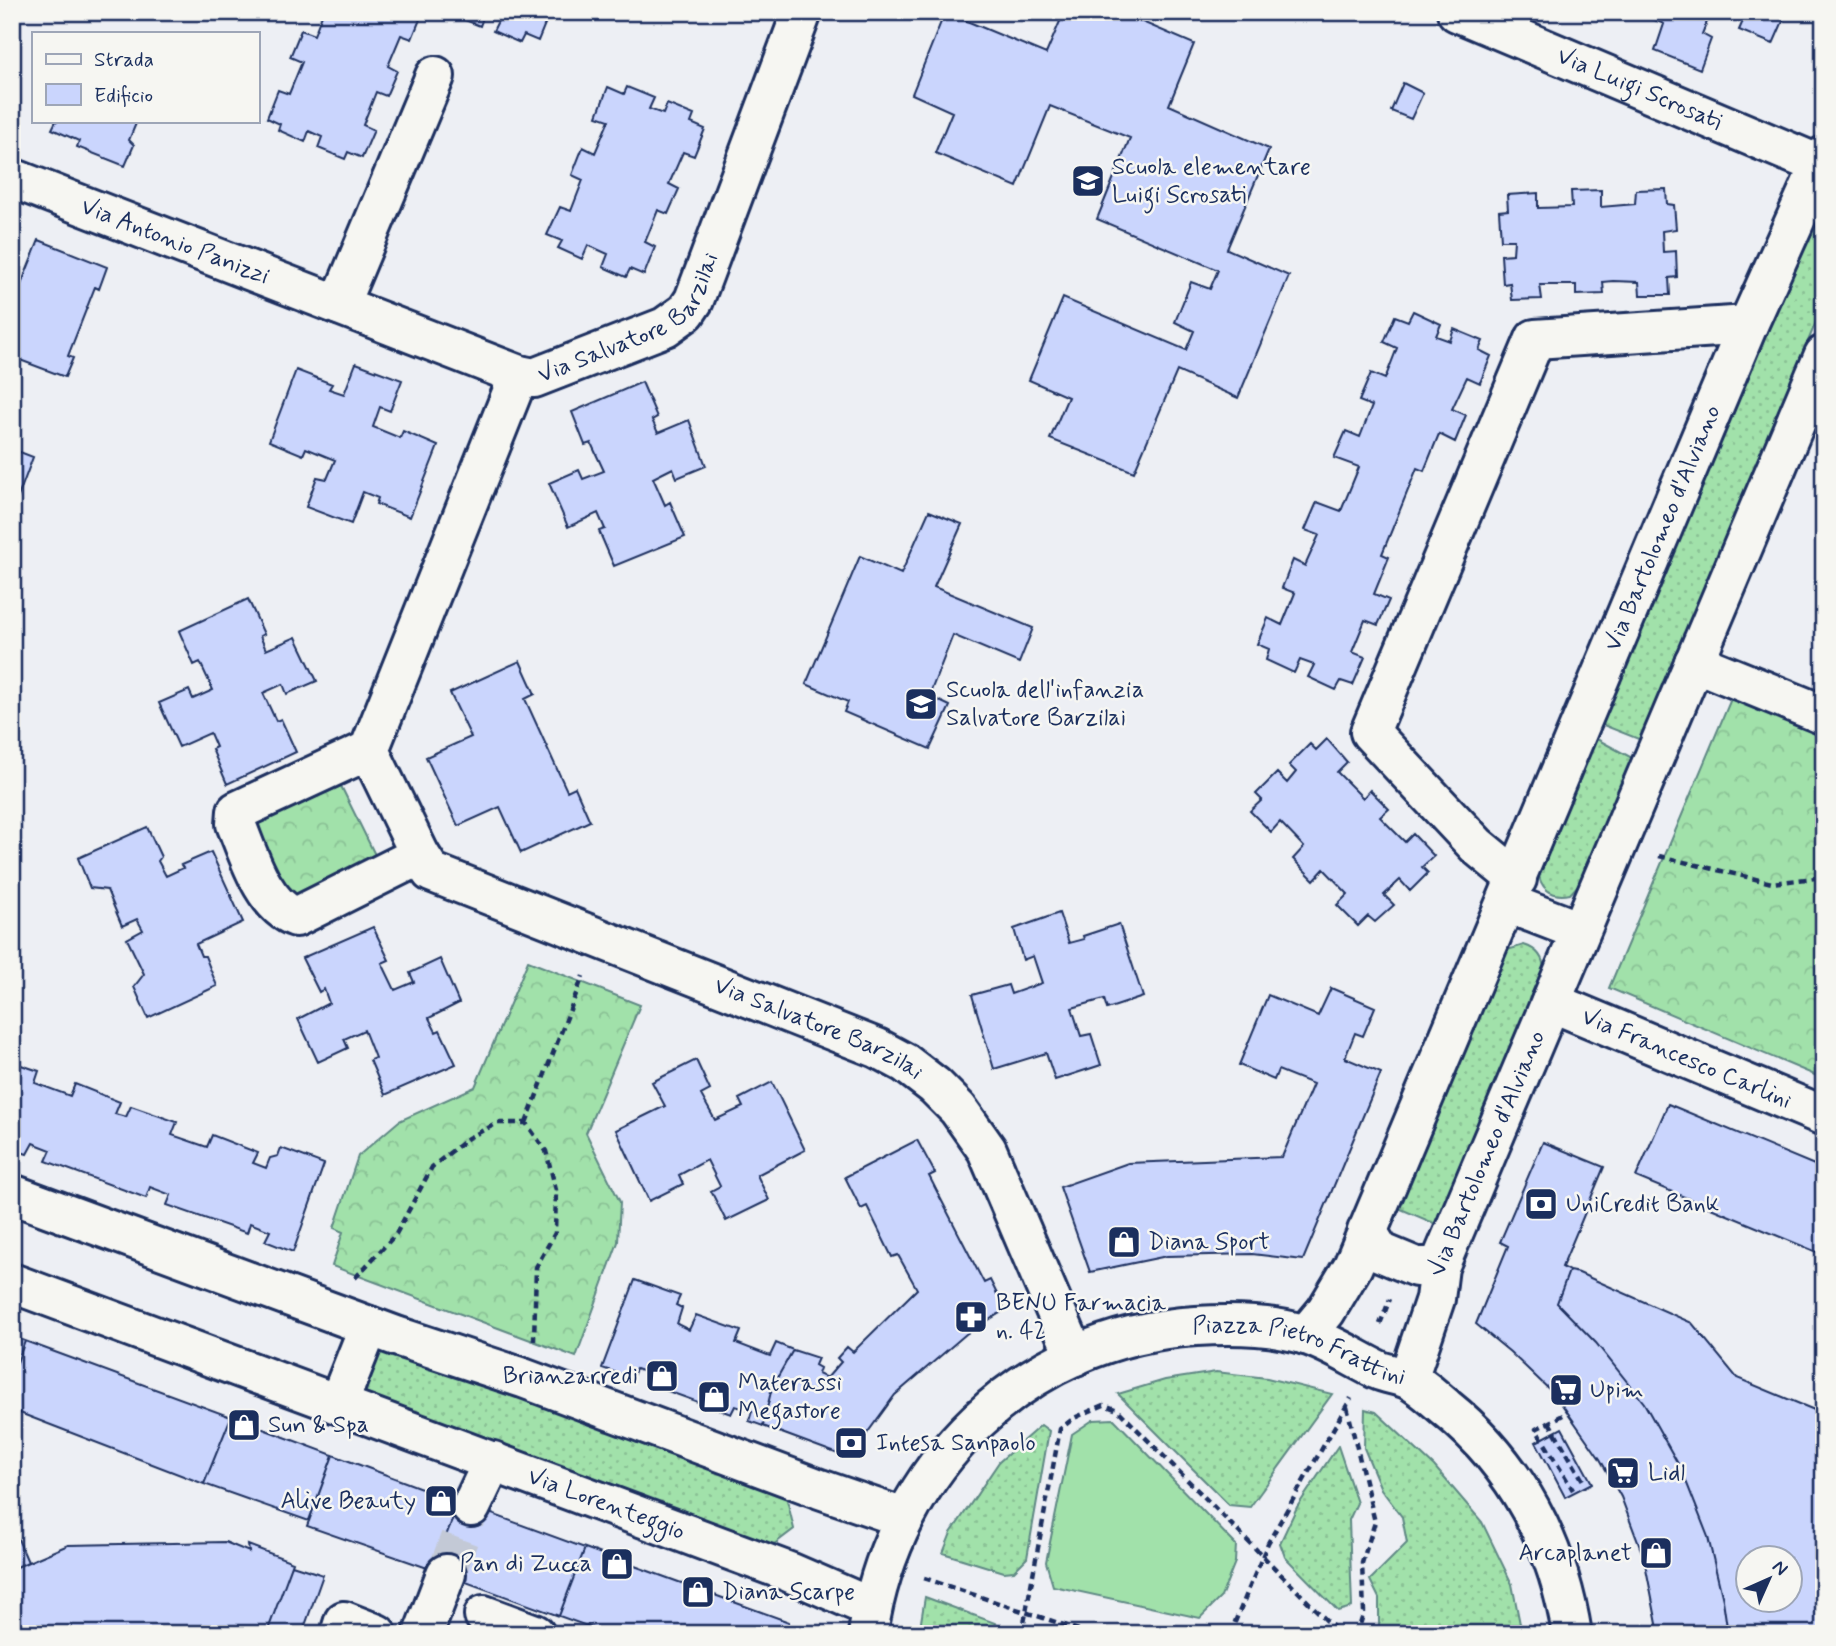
<svg xmlns="http://www.w3.org/2000/svg" width="1836" height="1646" viewBox="0 0 1836 1646" font-family="Mynerve,sans-serif">
	<style>
		.grass { fill: url(#grass-dots); stroke: #5e8884; stroke-width: 2 }
		.forest { fill: url(#forest-crowns); stroke: #5e8884; stroke-width: 2 }
		.pitch { fill: #a1e1aa; stroke: #5e8884; stroke-width: 2 }
		.building { fill: #cad5fd; stroke: #1b2f5e; stroke-width: 2; fill-rule: evenodd }
		.lines { fill: none; stroke-linecap: round; stroke-linejoin: round }
		.minor-tunnel { stroke: #c3c9d6; stroke-width: 38; stroke-dasharray: 38 19; stroke-linecap: butt }
		.minor-casing { stroke: #1b2f5e; stroke-width: 44 }
		.major-casing { stroke: #1b2f5e; stroke-width: 44 }
		.path { stroke: #1b2f5e; stroke-width: 4.5; stroke-dasharray: 7 5; stroke-linecap: butt }
		.minor { stroke: #f6f6f2; stroke-width: 38 }
		.major { stroke: #f6f6f2; stroke-width: 38 }
		.labels { text-anchor: middle; dominant-baseline: central; stroke-width: 5; stroke-linejoin: round; paint-order: stroke }
		.street-label { font-size: 24px; fill: #1b2f5e; stroke: #f6f6f2 }
		.poi-label { font-size: 24px; fill: #1b2f5e; stroke: #f6f6f2; text-anchor: start }
	</style>
	<defs>
		<pattern id="grass-dots" width="8" height="8" patternUnits="userSpaceOnUse" patternTransform="scale(1.75)"><rect width="8" height="8" fill="#a1e1aa"/><path d="M2 2h.1M6 6h.1" fill="none" stroke="#8ac195" stroke-width="1.8" stroke-linecap="round"/></pattern>
		<pattern id="forest-crowns" width="20" height="18" patternUnits="userSpaceOnUse" patternTransform="scale(1.75)"><rect width="20" height="18" fill="#a1e1aa"/><path d="M2 6a3 3 0 1 1 6 0M12 15a3 3 0 1 1 6 0" fill="none" stroke="#8ac195"/></pattern>
	</defs>
	<rect width="100%" height="100%" fill="#edeff4"/>
	<filter id="ink" filterUnits="userSpaceOnUse"><feTurbulence type="fractalNoise" baseFrequency=".0143" numOctaves="2"/><feDisplacementMap in="SourceGraphic" scale="14" xChannelSelector="R" yChannelSelector="G"/><feConvolveMatrix kernelMatrix="1 2 1 2 8 2 1 2 1" color-interpolation-filters="sRGB"/></filter>
	<g filter="url(#ink)">
		<!-- grass -->
		<path class="grass" d="M1824,225V303L1641,740L1598,723L1800,240L1813,227Z
			M1593,737L1634,759L1582,881L1570,894C1551,898 1539,888 1538,869Z
			M1524,945C1537,949 1544,957 1544,971L1438,1225L1396,1207L1507,950Z
			M369,1341L786,1495L794,1529L765,1551L346,1395Z
			M1216,1372L1267,1378L1332,1394L1250,1507L1229,1505L1118,1394L1165,1380Z
			M1365,1409L1376,1412L1434,1466L1482,1522L1512,1584L1522,1634H1379V1598L1370,1580L1407,1543L1402,1517L1381,1489L1364,1448Z
			M1041,1425L1049,1431L1027,1558L1014,1571L1004,1572L943,1553L951,1533L999,1462Z
			M1338,1446L1357,1503L1349,1520L1352,1607L1338,1611L1285,1557L1280,1543L1297,1507Z
			M925,1597L995,1623L1006,1634H919Z
			M268,1630L269,1634H126V1631Z"/>
		<!-- forest -->
		<path class="forest" d="M1733,694L1824,733V1079L1609,988Z
			M341,786L381,867L294,907L256,824Z
			M528,961L640,1005L586,1133L620,1202L618,1242L576,1357L332,1266L343,1232L334,1228L358,1156L399,1121L475,1087Z"/>
		<!-- pitch -->
		<path class="pitch" d="M1114,1419L1236,1545L1235,1562L1221,1597L1200,1618L1053,1586L1046,1562L1072,1434L1093,1420Z"/>
		<!-- building -->
		<path class="building" d="M323,12H423L412,39L401,35L388,66L397,71L386,96L376,92L363,125L374,130L362,158L348,152L345,159L318,148L322,137L309,131L305,142L278,130L280,124L267,118L278,90L289,94L302,62L290,57L301,30L314,35Z
			M453,12H546L549,14L538,41L524,35L520,43L493,31L498,21L484,15L480,26L452,15Z
			M945,12L1046,54L1064,12H1119L1194,44L1169,105L1269,149L1227,249L1289,276L1238,398L1177,371L1134,472L1050,439L1068,397L1029,380L1063,298L1186,350L1194,331L1175,322L1191,282L1210,289L1218,270L1097,219L1130,138L1050,106L1017,187L935,153L952,112L912,94Z
			M1636,12H1711L1702,34L1711,39L1700,69L1655,51L1664,24Z
			M1725,12H1787L1773,44L1739,30L1743,21Z
			M1403,83L1423,93L1411,119L1391,111Z
			M608,87L624,94L627,87L654,98L649,109L663,114L667,104L694,115L691,123L705,129L694,156L683,152L669,184L679,189L668,214L658,210L645,242L655,247L644,275L630,269L626,277L603,267L608,254L588,245L582,259L558,248L562,241L547,235L560,207L571,211L583,180L572,175L583,147L595,153L609,120L597,116Z
			M56,121H137L129,140L134,145L125,166L77,147L79,141L52,129Z
			M1666,189L1667,204L1674,205L1676,229L1662,231L1663,252L1676,251L1677,277L1669,278L1670,295H1640L1639,282L1613,281L1603,282L1604,294L1576,295V285H1540L1542,299L1512,300L1510,283L1503,284L1501,255L1513,254L1514,240H1501L1499,211L1508,210L1507,195L1538,193V208L1572,207L1571,191L1601,190V207L1635,204L1636,190Z
			M39,240L107,267L99,289L95,287L68,356L73,358L65,377L12,357V307Z
			M1413,311L1441,324L1436,336L1450,341L1454,329L1483,341L1479,350L1491,356L1480,383L1467,377L1452,409L1466,415L1455,442L1439,434L1424,471L1417,468L1382,554L1389,557L1374,594L1389,600L1378,625L1365,620L1352,652L1365,657L1353,685L1341,681L1336,690L1308,677L1314,665L1300,660L1294,673L1266,660L1269,649L1257,644L1268,618L1282,625L1295,593L1282,588L1293,560L1305,566L1319,535L1305,530L1317,502L1341,511L1359,467L1334,458L1346,431L1360,437L1372,406L1359,401L1371,373L1385,379L1397,348L1384,342L1395,316L1408,321Z
			M356,363L402,380L390,411L380,407L373,427L400,438L403,431L438,446L410,517L376,504L378,498L363,492L351,524L306,507L317,477L327,479L335,460L306,448L303,455L269,441L296,370L332,384L329,389L344,394Z
			M642,382L657,417L652,420L658,433L689,420L706,466L677,478L673,468L653,478L665,505L670,502L685,537L614,566L599,531L605,529L598,513L568,527L549,483L579,470L583,479L604,471L591,443L585,445L572,412Z
			M12,449L33,457L12,513Z
			M929,511L962,524L934,587L1033,628L1019,663L953,635L929,696L950,706L930,749L844,712L848,702L806,684L860,556L901,574Z
			M248,599L264,634L260,636L266,650L296,637L317,681L287,694L283,684L263,693L276,721L281,719L296,752L227,784L212,749L216,747L210,733L179,747L159,703L189,690L193,699L213,690L200,662L194,665L179,631Z
			M520,661L535,694L525,699L567,791L575,787L590,821L521,853L500,807L458,826L426,757L471,737L450,693Z
			M1327,739L1347,762L1337,772L1363,798L1370,790L1389,809L1380,817L1405,842L1413,834L1434,856L1422,867L1428,873L1410,891L1400,880L1384,895L1394,905L1375,922L1368,916L1358,926L1337,905L1348,894L1324,869L1314,880L1293,859L1304,847L1280,822L1271,832L1250,811L1262,800L1256,794L1277,773L1287,783L1296,772L1289,765L1310,744L1316,750Z
			M147,827L161,857L158,861L166,876L183,868L181,865L211,852L243,922L196,944L201,956H205L217,986L148,1018L134,987L144,974L127,939L143,930L137,919L122,926L107,890L90,888L78,858Z
			M1059,913L1069,943L1084,939L1083,936L1119,924L1143,997L1107,1009L1104,999L1072,1008L1081,1036L1091,1034L1101,1065L1055,1080L1046,1053L994,1069L972,995L1008,985L1011,994L1042,983L1033,956L1023,960L1014,929Z
			M373,927L389,960L382,963L395,990L414,982L410,973L440,959L459,1003L429,1018L436,1032L440,1030L456,1064L385,1095L370,1060L375,1058L364,1030L344,1039L348,1048L318,1062L298,1019L329,1003L324,989L319,992L302,958Z
			M1331,988L1375,1007L1363,1036L1355,1033L1345,1058L1381,1073L1303,1260L1252,1254L1167,1256L1090,1272L1060,1187L1128,1163L1282,1157L1313,1084L1278,1070L1274,1080L1239,1065L1268,995L1318,1016Z
			M696,1060L710,1090L701,1095L715,1120L743,1107L739,1099L772,1082L805,1150L757,1175L769,1200L726,1221L711,1191L720,1186L707,1160L679,1175L683,1184L649,1201L616,1130L665,1106L652,1082Z
			M12,1062L39,1071L35,1083L70,1096L75,1084L120,1102L115,1114L126,1117L131,1106L177,1122L172,1135L207,1147L212,1135L258,1153L253,1163L266,1168L270,1158L278,1156L281,1148L324,1164L293,1252L265,1241L270,1231L250,1223L247,1233L167,1205L171,1195L150,1187L146,1198L46,1161L51,1150L33,1143L27,1154L12,1149Z
			M1668,1104L1824,1169V1255L1636,1177Z
			M917,1140L935,1173L929,1176L984,1283L990,1280L1005,1310L966,1334L895,1395L849,1458L763,1426L772,1387L793,1350L818,1358L815,1365L820,1368L818,1374L827,1378L841,1362L837,1358L847,1347L853,1352L917,1289L898,1255L892,1257L867,1206L861,1209L845,1177Z
			M1543,1142L1604,1167L1562,1267L1569,1271L1557,1303L1596,1343L1644,1403L1682,1471L1708,1537L1723,1600L1728,1634H1659L1644,1558L1621,1497L1600,1459L1556,1396L1510,1352L1476,1324L1508,1246L1500,1242Z
			M1569,1271L1579,1273L1692,1323L1737,1378L1824,1414V1634H1793L1782,1629L1761,1634H1728L1723,1600L1708,1537L1682,1471L1644,1403L1596,1343L1557,1303ZM1748,1558H1790V1600H1748Z
			M635,1280L680,1296L676,1305L682,1308L677,1324L689,1330L696,1315L741,1331L736,1343L770,1356L776,1343L793,1350L772,1387L763,1426L749,1421L752,1411L735,1406L731,1414L648,1384L653,1375L636,1369L632,1378L602,1368Z
			M12,1336L25,1341L12,1376Z
			M25,1341L231,1417L204,1484L12,1410V1376Z
			M231,1417L333,1455L309,1521L204,1484Z
			M1562,1428L1592,1483L1565,1497L1536,1442Z
			M333,1455L459,1502L433,1570L307,1526Z
			M459,1502L585,1548L559,1616L433,1570Z
			M12,1525L28,1562L12,1569Z
			M225,1542L249,1552L248,1545L293,1562L268,1630L12,1634V1569L68,1545Z
			M585,1548L789,1622L788,1634H609L559,1616Z
			M292,1565L323,1575L302,1634H269L268,1630Z"/>
		<g class="lines">
			<!-- minor-tunnel -->
			<path class="minor-tunnel" d="M446,1574L471,1507"/>
			<defs>
				<g id="minor">
					<path id="s1" d="M1457,12L1820,165"/>
					<path id="s2" d="M12,178L519,375L534,378L665,327L686,312L694,300L802,12"/>
					<path d="M339,305L435,76"/>
					<path d="M1694,662L1824,715"/>
					<path id="s3" d="M369,750L420,855L431,872L877,1048L905,1063L935,1086L958,1109L987,1150L1075,1356"/>
					<path d="M420,855L296,917C263,906 248,853 236,824L237,811L369,750L519,375"/>
					<path d="M1517,879L1477,846L1370,732L1535,339L1748,325"/>
					<path d="M1507,903L1580,931"/>
					<path id="s4" d="M1551,1002L1824,1116"/>
					<path d="M338,1404L369,1326"/>
					<path d="M471,1507L493,1461"/>
					<path d="M484,1615L535,1634"/>
					<path d="M340,1634L344,1621L377,1634"/>
					<path d="M423,1634L446,1574"/>
				</g>
				<g id="major">
					<path d="M12,1194L396,1336L523,1378L820,1489L904,1518"/>
					<path d="M1367,1231L1380,1252L1416,1267H1439"/>
					<path id="s5" d="M12,1283L789,1572L872,1608"/>
					<path id="s6" d="M1306,1335L1326,1311L1353,1266L1748,325L1824,156"/>
					<path id="s7" d="M1408,1379L1435,1299L1439,1267L1824,355"/>
					<path id="s8" d="M868,1634C892,1467 1026,1336 1196,1326C1231,1324 1272,1324 1306,1335C1331,1343 1355,1359 1378,1370C1387,1374 1398,1375 1408,1379C1422,1386 1434,1398 1446,1408C1517,1465 1558,1545 1572,1634"/>
				</g>
			</defs>
			<!-- minor casing -->
			<use href="#minor" class="minor-casing"/>
			<!-- major casing -->
			<use href="#major" class="major-casing"/>
			<!-- path -->
			<path class="path" d="M1659,856L1772,883L1824,877
				M526,1123L583,976
				M355,1278L396,1234L432,1167L468,1138L498,1123H526L546,1151L556,1190L555,1233L536,1267L534,1341
				M1380,1324L1390,1299
				M1347,1407L1375,1522L1362,1563L1364,1612L1357,1634
				M1563,1415L1536,1429L1573,1490
				M1549,1422L1585,1484
				M924,1578L1091,1634
				M1022,1634L1060,1429L1074,1418L1104,1405L1118,1410L1340,1634
				M1230,1634L1268,1543L1351,1398"/>
			<!-- minor -->
			<use href="#minor" class="minor"/>
			<!-- major -->
			<use href="#major" class="major"/>
		</g>
	</g>
	<!-- icons -->
	<defs>
		<symbol id="school-square" viewBox="-11 -11 22 22"><rect x="-9" y="-9" width="18" height="18" rx="4" fill="#1b2f5e" stroke="#f6f6f2"/><path d="M0-5L7-2L0 1L-7-2ZM-4 1L0 2.5L4 1V4Q0 6-4 4Z" fill="#fff"/></symbol>
		<symbol id="bank-square" viewBox="-11 -11 22 22"><rect x="-9" y="-9" width="18" height="18" rx="4" fill="#1b2f5e" stroke="#f6f6f2"/><path d="M-6-4H6V4H-6ZM0-2.3a2.3 2.3 0 1 0 0 4.6a2.3 2.3 0 1 0 0-4.6Z" fill="#fff"/></symbol>
		<symbol id="shop-square" viewBox="-11 -11 22 22"><rect x="-9" y="-9" width="18" height="18" rx="4" fill="#1b2f5e" stroke="#f6f6f2"/><path d="M-5-2.5h2.3a2.7 3.5 0 0 1 5.4 0H5L5.5 6h-11ZM-1.5-2.5h3a1.5 2.3 0 0 0-3 0Z" fill="#fff"/></symbol>
		<symbol id="pharmacy-square" viewBox="-11 -11 22 22"><rect x="-9" y="-9" width="18" height="18" rx="4" fill="#1b2f5e" stroke="#f6f6f2"/><path d="M-2-6h4v4h4v4h-4v4h-4v-4h-4v-4h4Z" fill="#fff"/></symbol>
		<symbol id="supermarket-square" viewBox="-11 -11 22 22"><rect x="-9" y="-9" width="18" height="18" rx="4" fill="#1b2f5e" stroke="#f6f6f2"/><path d="M-6-5.5h2.5l.6 2H6L4.5 2H-2.5L-4.4-4H-6ZM-1.5 3.2a1.3 1.3 0 1 0 .1 0ZM3 3.2a1.3 1.3 0 1 0 .1 0Z" fill="#fff"/></symbol>
	</defs>
	<g fill-rule="evenodd">
		<use href="#school-square" x="1069" y="162" width="38" height="38"/>
		<use href="#school-square" x="902" y="685" width="38" height="38"/>
		<use href="#bank-square" x="1522" y="1185" width="38" height="38"/>
		<use href="#shop-square" x="1105" y="1223" width="38" height="38"/>
		<use href="#pharmacy-square" x="952" y="1298" width="38" height="38"/>
		<use href="#shop-square" x="643" y="1357" width="38" height="38"/>
		<use href="#supermarket-square" x="1547" y="1371" width="38" height="38"/>
		<use href="#shop-square" x="695" y="1378" width="38" height="38"/>
		<use href="#shop-square" x="225" y="1406" width="38" height="38"/>
		<use href="#bank-square" x="832" y="1424" width="38" height="38"/>
		<use href="#supermarket-square" x="1604" y="1454" width="38" height="38"/>
		<use href="#shop-square" x="422" y="1482" width="38" height="38"/>
		<use href="#shop-square" x="1637" y="1534" width="38" height="38"/>
		<use href="#shop-square" x="598" y="1545" width="38" height="38"/>
		<use href="#shop-square" x="679" y="1573" width="38" height="38"/>
	</g>
	<g class="labels">
		<!-- street labels -->
		<g class="street-label">
			<text stroke="none"><textPath href="#s1" startOffset="198">Via Luigi Scrosati</textPath></text>
			<text stroke="none"><textPath href="#s2" startOffset="175">Via Antonio Panizzi</textPath></text>
			<text stroke="none"><textPath href="#s2" startOffset="677">Via Salvatore Barzilai</textPath></text>
			<text stroke="none"><textPath href="#s6" startOffset="884">Via Bartolomeo d'Alviano</textPath></text>
			<text stroke="none"><textPath href="#s3" startOffset="555">Via Salvatore Barzilai</textPath></text>
			<text stroke="none"><textPath href="#s4" startOffset="147">Via Francesco Carlini</textPath></text>
			<text stroke="none"><textPath href="#s7" startOffset="240">Via Bartolomeo d'Alviano</textPath></text>
			<text stroke="none"><textPath href="#s8" startOffset="595">Piazza Pietro Frattini</textPath></text>
			<text stroke="none"><textPath href="#s5" startOffset="634">Via Lorenteggio</textPath></text>
		</g>
		<!-- poi labels -->
		<g class="poi-label">
			<text x="1112" y="167">Scuola elementare<tspan x="1112" dy="28">Luigi Scrosati</tspan></text>
			<text x="946" y="690">Scuola dell'infanzia<tspan x="946" dy="28">Salvatore Barzilai</tspan></text>
			<text x="1566" y="1204">UniCredit Bank</text>
			<text x="1148" y="1242">Diana Sport</text>
			<text x="996" y="1303">BENU Farmacia<tspan x="996" dy="28">n. 42</tspan></text>
			<text x="638" y="1376" text-anchor="end">Brianzarredi</text>
			<text x="738" y="1383">Materassi<tspan x="738" dy="28">Megastore</tspan></text>
			<text x="1590" y="1390">Upim</text>
			<text x="268" y="1425">Sun &amp; Spa</text>
			<text x="876" y="1443">Intesa Sanpaolo</text>
			<text x="1648" y="1473">Lidl</text>
			<text x="416" y="1501" text-anchor="end">Alive Beauty</text>
			<text x="1632" y="1553" text-anchor="end">Arcaplanet</text>
			<text x="592" y="1564" text-anchor="end">Pan di Zucca</text>
			<text x="722" y="1592">Diana Scarpe</text>
		</g>
	</g>
	<!-- margin -->
	<rect width="1836" height="1646" fill="none" stroke="#f6f6f2" stroke-width="42"/>
	<rect x="21" y="21" width="1794" height="1604" fill="none" stroke="#1b2f5e" stroke-width="2.5" filter="url(#ink)"/>
	<!-- legend -->
	<rect x="32" y="32" width="228" height="91" fill="#f6f6f2" stroke="#9ea6b7" stroke-width="2"/>
	<rect x="46" y="54" width="35" height="10" fill="#f6f6f2" stroke="#9ea6b7" stroke-width="2"/>
	<text x="94" y="66" font-size="21" fill="#1b2f5e">Strada</text>
	<rect x="46" y="84" width="35" height="21" fill="#cad5fd" stroke="#9ea6b7" stroke-width="2"/>
	<text x="94" y="102" font-size="21" fill="#1b2f5e">Edificio</text>
	<!-- north arrow -->
	<g transform="translate(1769 1579) rotate(45)"><circle r="33" fill="#f6f6f2" stroke="#9ea6b7" stroke-width="2"/>
	<path d="M0-5L12 26L0 18L-12 26Z" fill="#1b2f5e"/>
	<text y="-10" font-size="19" font-weight="bold" text-anchor="middle" fill="#1b2f5e">N</text>
	</g>
</svg>
